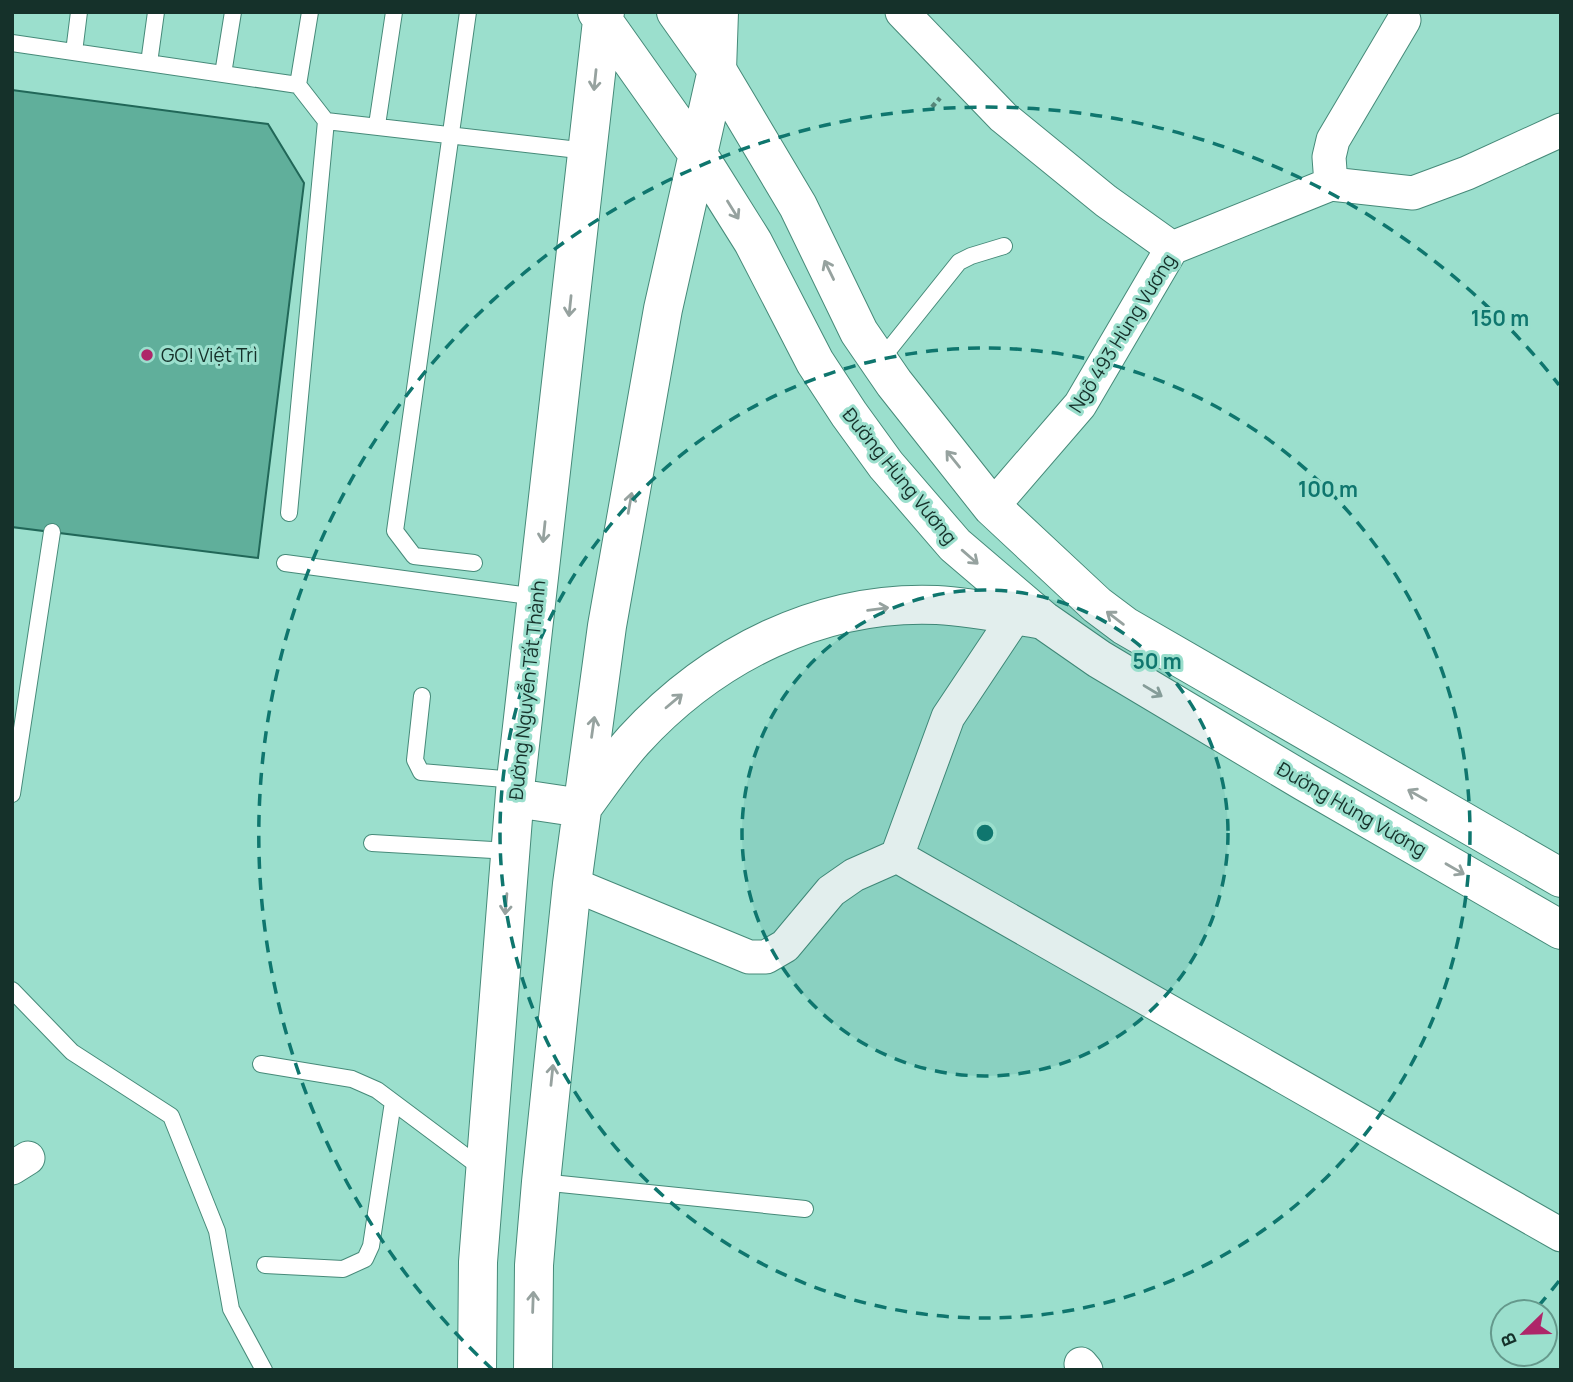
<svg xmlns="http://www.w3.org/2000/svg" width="1573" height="1382" viewBox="0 0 1573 1382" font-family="Manrope,sans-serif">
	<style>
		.building { fill: #60af9b; stroke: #216758; stroke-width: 2 }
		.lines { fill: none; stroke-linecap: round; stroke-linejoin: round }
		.lane-casing { stroke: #468a79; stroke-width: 18 }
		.street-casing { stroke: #468a79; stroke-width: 35 }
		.secondary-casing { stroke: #468a79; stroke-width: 40 }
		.primary-casing { stroke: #468a79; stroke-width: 40 }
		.path { stroke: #558478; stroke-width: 4.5; stroke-dasharray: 5 3.5; stroke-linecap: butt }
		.lane { stroke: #fff; stroke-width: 16 }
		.street { stroke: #fff; stroke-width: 33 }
		.secondary { stroke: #fff; stroke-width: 38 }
		.primary { stroke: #fff; stroke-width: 38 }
		.oneway { stroke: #96a29f }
		.ring { fill: none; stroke: #0f766e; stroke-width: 3.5; stroke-dasharray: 12 9 }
		.poi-dot { fill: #ae2669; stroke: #9bdfcd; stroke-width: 2.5 }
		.labels { text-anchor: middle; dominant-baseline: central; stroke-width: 6; stroke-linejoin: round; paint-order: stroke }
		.street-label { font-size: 19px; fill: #15312a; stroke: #9bdfcd }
		.poi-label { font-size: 19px; fill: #15312a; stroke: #9bdfcd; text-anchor: start }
		.centre { fill: #0f766e; stroke: #9bdfcd; stroke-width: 3.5 }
		.ring-label { font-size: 21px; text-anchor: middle; font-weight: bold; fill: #0f766e; stroke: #9bdfcd; stroke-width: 6; stroke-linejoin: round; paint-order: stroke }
	</style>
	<rect width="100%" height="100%" fill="#9bdfcd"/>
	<!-- building -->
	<path class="building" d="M12,90L268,124L304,183L258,558L12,527Z"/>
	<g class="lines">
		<defs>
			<path id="lane" d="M468,12L395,531L414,556L474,563
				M12,43L298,85L326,121
				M74,52L79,12
				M149,63L156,12
				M223,74L233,12
				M298,85L310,12
				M377,125L394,12
				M879,362L959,262L971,256L1004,246
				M289,513L326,121L587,151
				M285,563L537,597
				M422,696L415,760L421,772L516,780
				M12,794L52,532
				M372,843L510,851
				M12,990L72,1052L171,1116L217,1231L231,1309L264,1370
				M261,1064L352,1079L377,1090L484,1170
				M541,1182L805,1209
				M265,1265L343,1269L365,1259L371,1246L393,1102"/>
			<path id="street" d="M902,12L1003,117L1106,201L1172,248
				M1331,184L1329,157L1333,140L1404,20
				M992,507L1080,405L1172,248L1331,184L1413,193L1467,173L1561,130
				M897,856L1561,1235
				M572,884L749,957H766L785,946L831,891L854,875L897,856L948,717L1016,615
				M12,1168L28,1158
				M1081,1364L1086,1370"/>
			<path id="secondary" d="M717,70L719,12"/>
			<path id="primary" d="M597,12L699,156L753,242L815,362L849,414L886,465L955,545L1043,620L1099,659L1305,782L1561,930
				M676,12L717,70L798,206L859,332L894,383L992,507L1097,605L1125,626L1561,878
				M515,798L582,808C599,785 615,761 634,740C712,655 820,600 937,605C972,607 1008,614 1043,620
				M477,1370L478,1262L516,780L602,21L605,12
				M533,1370L534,1265L541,1182L572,884L607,626L663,309L717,70"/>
		</defs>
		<!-- lane casing -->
		<use href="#lane" class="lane-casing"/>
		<!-- street casing -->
		<use href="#street" class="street-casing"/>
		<!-- secondary casing -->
		<use href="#secondary" class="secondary-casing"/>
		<!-- primary casing -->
		<use href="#primary" class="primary-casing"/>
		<!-- path -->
		<path class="path" d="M932,107L940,98"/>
		<!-- lane -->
		<use href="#lane" class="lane"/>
		<!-- street -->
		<use href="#street" class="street"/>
		<!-- secondary -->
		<use href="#secondary" class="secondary"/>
		<!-- primary -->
		<use href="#primary" class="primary"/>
	</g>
	<!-- one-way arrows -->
	<defs><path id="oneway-shaft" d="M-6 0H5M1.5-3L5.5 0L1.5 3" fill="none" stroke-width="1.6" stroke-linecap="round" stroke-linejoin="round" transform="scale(1.75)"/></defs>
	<g class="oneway">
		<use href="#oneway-shaft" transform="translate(595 80) rotate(96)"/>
		<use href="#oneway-shaft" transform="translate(733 210) rotate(58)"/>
		<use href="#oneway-shaft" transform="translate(829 270) rotate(-116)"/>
		<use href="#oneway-shaft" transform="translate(570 306) rotate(96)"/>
		<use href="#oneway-shaft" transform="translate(953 459) rotate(-129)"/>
		<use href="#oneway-shaft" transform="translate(630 503) rotate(-80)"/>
		<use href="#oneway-shaft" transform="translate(544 532) rotate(96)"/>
		<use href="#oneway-shaft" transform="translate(970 557) rotate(41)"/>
		<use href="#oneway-shaft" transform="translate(878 609) rotate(-7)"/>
		<use href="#oneway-shaft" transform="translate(1115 618) rotate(-143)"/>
		<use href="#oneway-shaft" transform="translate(1153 691) rotate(31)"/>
		<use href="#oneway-shaft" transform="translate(674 701) rotate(-40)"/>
		<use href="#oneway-shaft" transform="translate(593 727) rotate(-82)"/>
		<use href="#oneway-shaft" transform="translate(1417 795) rotate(-150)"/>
		<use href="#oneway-shaft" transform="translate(1455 869) rotate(30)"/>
		<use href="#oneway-shaft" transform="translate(506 904) rotate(95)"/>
		<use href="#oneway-shaft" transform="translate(552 1075) rotate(-84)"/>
		<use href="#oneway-shaft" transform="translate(533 1302) rotate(-88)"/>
	</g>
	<!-- distance rings -->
	<circle cx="985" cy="833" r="243" fill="#0f766e" fill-opacity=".12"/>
	<g class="ring">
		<circle cx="985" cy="833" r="243"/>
		<circle cx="985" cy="833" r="485"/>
		<path d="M1559 1281A728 728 0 0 1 1534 1311M493 1370A728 728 0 1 1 1559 385"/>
	</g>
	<!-- markers -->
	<circle class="poi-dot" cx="147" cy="355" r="7"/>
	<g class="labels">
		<!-- street labels -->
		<g class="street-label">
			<text transform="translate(1122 333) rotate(-58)">Ngõ 493 Hùng Vương</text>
			<text transform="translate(900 476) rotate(51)">Đường Hùng Vương</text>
			<text transform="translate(527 690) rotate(-84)">Đường Nguyễn Tất Thành</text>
			<text transform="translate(1352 809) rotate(30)">Đường Hùng Vương</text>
		</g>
		<!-- poi labels -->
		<g class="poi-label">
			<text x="161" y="355">GO! Việt Trì</text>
		</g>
	</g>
	<circle cx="985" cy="833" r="10" class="centre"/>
	<g class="ring-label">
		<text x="1500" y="326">150 m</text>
		<text x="1328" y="497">100 m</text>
		<text x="1157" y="669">50 m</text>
	</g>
	<!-- border -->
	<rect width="1573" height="1382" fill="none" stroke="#15312a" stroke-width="28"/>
	<!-- north arrow -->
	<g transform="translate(1524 1333) rotate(247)"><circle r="33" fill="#9bdfcd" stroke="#65998c" stroke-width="2"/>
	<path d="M0-5L12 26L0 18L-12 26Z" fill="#ae2669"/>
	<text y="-10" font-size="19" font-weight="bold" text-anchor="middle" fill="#15312a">B</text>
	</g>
</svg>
